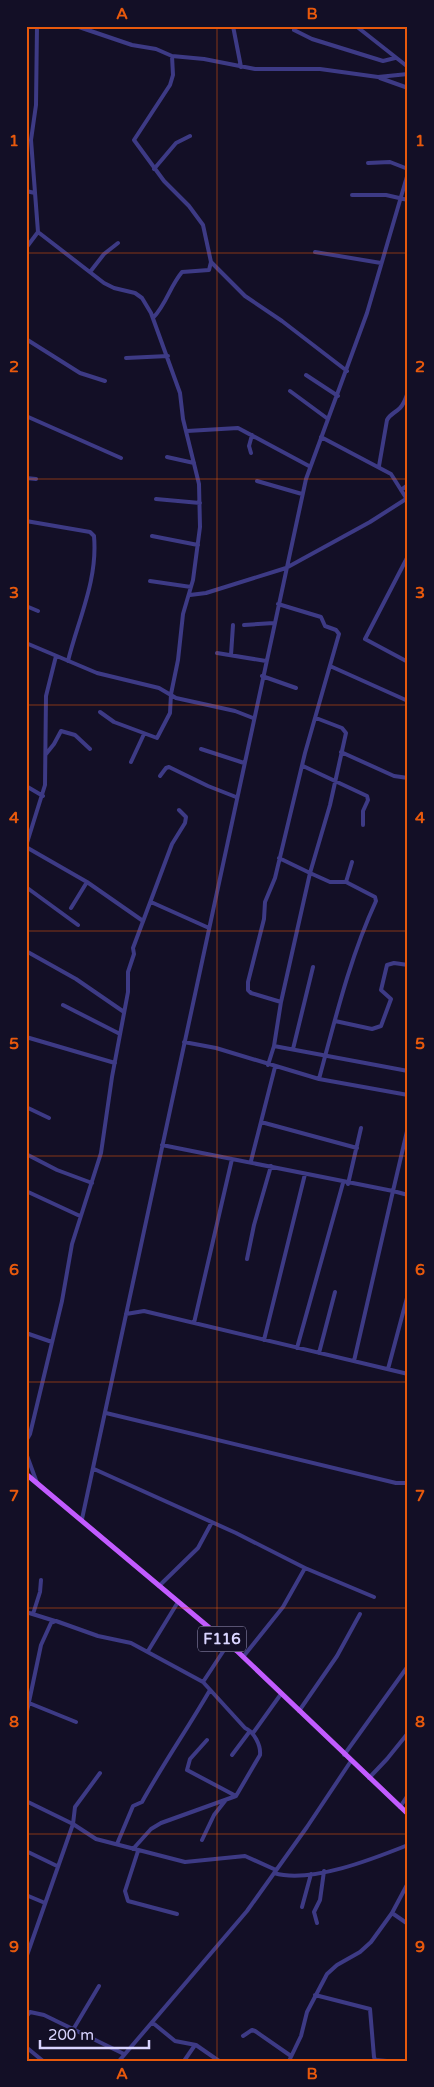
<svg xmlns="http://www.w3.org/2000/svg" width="434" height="2087" viewBox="0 0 434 2087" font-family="'Varela Round',sans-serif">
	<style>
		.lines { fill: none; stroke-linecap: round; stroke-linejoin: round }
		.minor { stroke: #3d3a85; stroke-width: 4 }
		.major { stroke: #c25bff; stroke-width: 5 }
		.grid { fill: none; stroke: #e8590c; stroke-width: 1; stroke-opacity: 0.55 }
		.labels { text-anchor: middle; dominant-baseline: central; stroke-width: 4.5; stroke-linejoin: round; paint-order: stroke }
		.shield { fill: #130f26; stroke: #9e99be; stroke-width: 1 }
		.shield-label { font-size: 15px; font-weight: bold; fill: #d9d4ff }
		.neatline { fill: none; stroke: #e8590c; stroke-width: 2 }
		.grid-label { font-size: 16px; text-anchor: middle; font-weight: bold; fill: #e8590c }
	</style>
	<rect width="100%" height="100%" fill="#130f26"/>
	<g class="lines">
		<!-- minor -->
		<path class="minor" d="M76,26L132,45L156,49L172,56L204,59L255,69H320L378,77L408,74
			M233,26L241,67
			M356,26L408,67
			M294,30L312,39L383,61L395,58
			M172,56L173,75L170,85L134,140L164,181L189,206L203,225L211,262
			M380,78L408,88
			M368,163L390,162L408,169
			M154,169L176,143L190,136
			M26,191L35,193
			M352,195H386L408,200
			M38,232L104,283L114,288L135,293L142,298L151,313L180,393L183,419L199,484L200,527L193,580L183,614L178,660L171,694L170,713L157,738L114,722L100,712
			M26,248L38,232L31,140L36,105L37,26
			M315,252L381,263
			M90,272L104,254L118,243
			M153,318C167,303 169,288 182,272L209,270L211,262L245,296L282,321L347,371
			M26,339L80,373L105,381
			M126,358L168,356
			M306,375L338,396
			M290,391L328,419
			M26,416L121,458
			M187,431L238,428L309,466
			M321,437L391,474L408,501
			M251,453L249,446L252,435
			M167,457L194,463
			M379,466L387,420C390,414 395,413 400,408C404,404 406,398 408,392
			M26,478L36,479
			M257,481L302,494
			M401,490L408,485
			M156,499L200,503
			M26,521L90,532L94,536C98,580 78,620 68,661
			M152,536L198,545
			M408,556L365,639L408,662
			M150,581L191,587
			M190,595L206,593L286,568L370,522L406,499
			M26,606L38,611
			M244,625L274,623
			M26,643L97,673L159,688L176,698L235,711L253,718
			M217,653L266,661
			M231,655L233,625
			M330,666L408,701
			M262,676L296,688
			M316,718L342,728L346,733L330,805L310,873L330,882H346L352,862
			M201,749L244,763
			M341,752L394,776L408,778
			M46,754L54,744L61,731L75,735L90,749
			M131,762L144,734
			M303,766L367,796L368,800L363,811V825
			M160,776L166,768L169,767L208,786L236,797
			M26,786L43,796
			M26,846L45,785L46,696L56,656
			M26,847L87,882L143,921
			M279,858L310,873L281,1002
			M26,887L78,925
			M151,902L209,928
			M71,908L87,882
			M26,951L76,979L124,1012
			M63,1005L120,1034
			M335,1021L372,1029L381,1026L391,999L381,990L387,965L394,963L408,965
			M26,1037L115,1063
			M184,1042L216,1048L319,1079L408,1095
			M274,1046L408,1071
			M293,1049L313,967
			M268,1065L274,1046L281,1002L251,993L248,990V982L264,919L265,902L275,878L305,753L339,634L336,630L325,626L321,617L278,604
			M319,1079C335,1020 350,957 376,901L375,897L346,882
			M26,1107L49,1118
			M261,1122L357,1148
			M162,1145L232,1159L194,1323
			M26,1154L57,1170L92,1183
			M232,1159L393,1191L408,1127
			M251,1161L275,1067
			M348,1184L361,1128
			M26,1191L80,1216
			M247,1259L254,1225L271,1166
			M126,1314L144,1311L408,1374
			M26,1333L52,1342
			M264,1340L305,1174
			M297,1348L343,1183
			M319,1353L335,1292
			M354,1361L393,1191L408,1195
			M388,1369L408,1294
			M106,1413L396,1483H408
			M26,1441L30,1434L62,1301L72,1244L101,1153L112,1077L128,992V972L134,954L133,948L172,844L185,823L186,817L179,810
			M26,1453L37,1483
			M94,1469L236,1533L305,1568L374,1597
			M82,1519L306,479L367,313L408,173
			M159,1586L198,1548L212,1522
			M26,1612L55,1621
			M33,1614L40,1592L41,1580
			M148,1651L178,1602
			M243,1657L283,1607L305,1568
			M203,1682L228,1644
			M29,1703L76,1722
			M299,1711L337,1656L360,1614
			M26,1716L41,1645L51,1623L56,1621L98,1636L131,1643L203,1682L245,1728C254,1732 261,1745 260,1755L236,1796L161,1823L151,1829L133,1849
			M253,1733L281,1694
			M207,1740L190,1759L187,1770L236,1796
			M232,1755L250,1731
			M344,1755L408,1666
			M369,1778L387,1759L408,1733
			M26,1801L73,1824L96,1839L185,1862L245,1856L276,1870
			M400,1807L408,1795
			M202,1840L214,1815L225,1801
			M117,1844L133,1806L142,1802C163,1764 188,1728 210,1690
			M26,1851L57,1866
			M138,1851L125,1891L128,1901L177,1914
			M274,1873C310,1884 373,1859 408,1845
			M26,1895L45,1903
			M302,1907L311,1874
			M392,1913L408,1924
			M317,1923L314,1912L320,1900L324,1871
			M26,1958L73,1824L75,1807L100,1773
			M315,1995L370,2009L374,2057L375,2060L387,2061
			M26,2017L30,2012L44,2015L124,2054
			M153,2023L175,2041L196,2045L219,2061
			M74,2028L99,1986
			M243,2036L252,2030L255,2031L291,2056
			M26,2047L43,2061
			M119,2061L247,1911L307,1827L351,1761
			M184,2061L195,2045
			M289,2061L301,2036L307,2012L327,1974L337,1965L360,1952L371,1942L392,1913L408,1883"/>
		<!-- major -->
		<path class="major" d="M26,1474L237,1651L408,1814"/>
	</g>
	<!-- grid -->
	<path class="grid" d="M217,26V2061M26,253H408M26,479H408M26,705H408M26,931H408M26,1156H408M26,1382H408M26,1608H408M26,1834H408"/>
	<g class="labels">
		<!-- shield labels -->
		<rect class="shield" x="198" y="1626.5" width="48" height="25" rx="4"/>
		<g class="shield-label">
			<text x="222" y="1639">F116</text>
		</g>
	</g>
	<!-- border -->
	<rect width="434" height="2087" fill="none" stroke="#130f26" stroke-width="55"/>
	<!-- scale -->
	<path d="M40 2040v8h109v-8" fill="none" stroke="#d9d4ff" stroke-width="2.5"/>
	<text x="48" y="2040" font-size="15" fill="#d9d4ff" stroke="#130f26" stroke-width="4" paint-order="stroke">200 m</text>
	<rect x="28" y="28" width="378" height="2032" class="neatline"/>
	<g class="grid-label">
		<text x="122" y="19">A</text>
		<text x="312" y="19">B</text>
		<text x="14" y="146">1</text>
		<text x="420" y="146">1</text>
		<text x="14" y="372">2</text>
		<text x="420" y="372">2</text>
		<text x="14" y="598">3</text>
		<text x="420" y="598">3</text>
		<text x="14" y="823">4</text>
		<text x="420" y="823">4</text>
		<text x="14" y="1049">5</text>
		<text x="420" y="1049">5</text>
		<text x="14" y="1275">6</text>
		<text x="420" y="1275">6</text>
		<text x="14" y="1501">7</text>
		<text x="420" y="1501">7</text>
		<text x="14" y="1727">8</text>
		<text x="420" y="1727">8</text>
		<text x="14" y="1952">9</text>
		<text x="420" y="1952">9</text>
		<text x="122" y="2079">A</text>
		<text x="312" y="2079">B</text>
	</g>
</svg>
